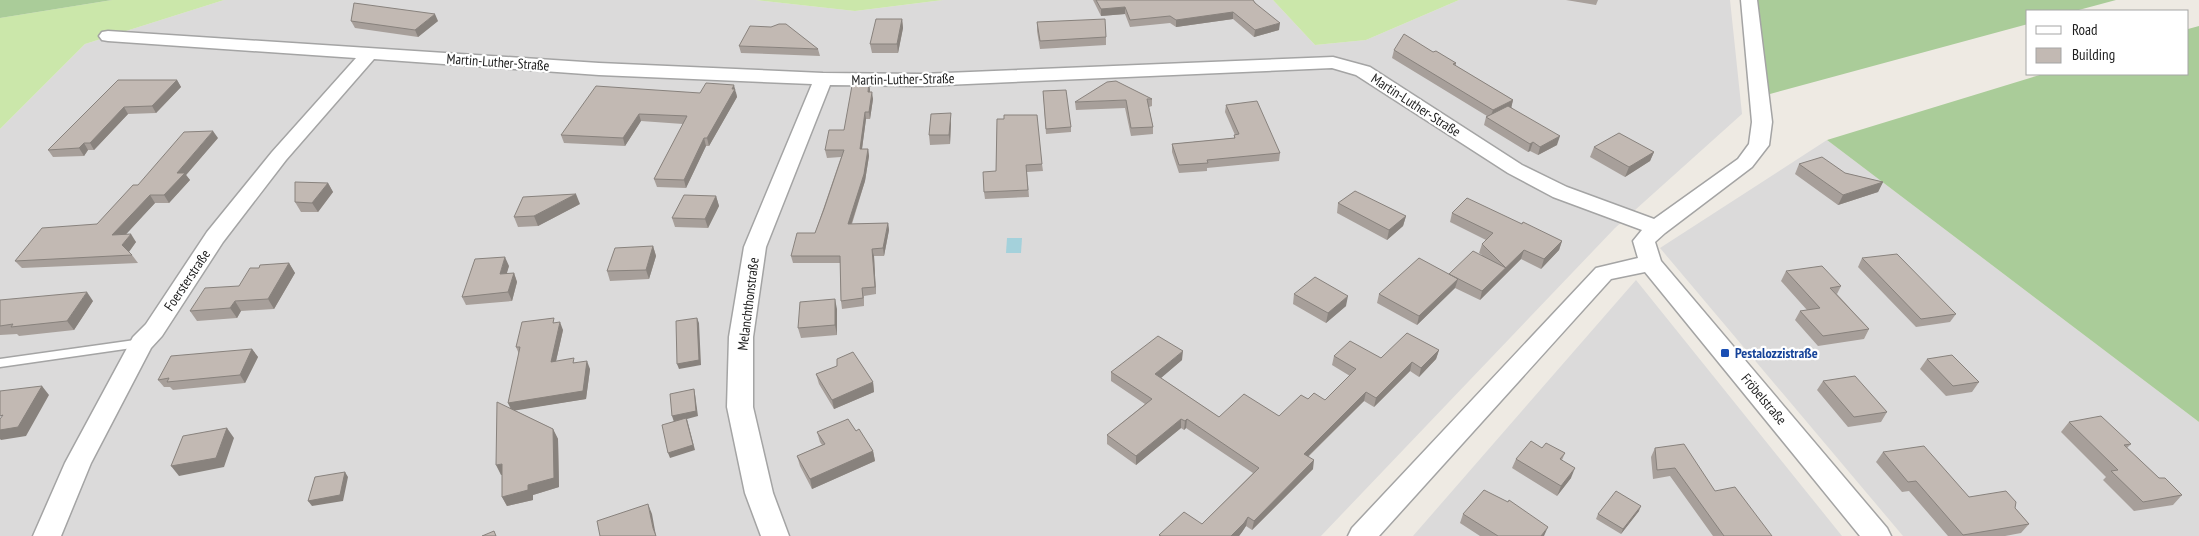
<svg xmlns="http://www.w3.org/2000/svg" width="2199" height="536" viewBox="0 0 2199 536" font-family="'PT Sans Narrow',sans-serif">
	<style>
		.residential { fill: #dbdada }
		.grass { fill: #cbe7aa }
		.forest { fill: #ac9 }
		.water { fill: #a4d1db }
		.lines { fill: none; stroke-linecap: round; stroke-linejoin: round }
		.lane-casing { stroke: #a4a4a4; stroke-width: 3 }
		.street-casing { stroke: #a4a4a4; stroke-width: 3 }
		.lane { fill: #fff; fill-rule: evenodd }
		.street { fill: #fff; fill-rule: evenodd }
		.wall { fill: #a79f9a }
		.shaded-wall { fill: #88827d }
		.building { fill: #c2b9b3; stroke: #88827d }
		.transit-dot { fill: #1a4fb4; stroke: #fff; stroke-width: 2 }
		.labels { text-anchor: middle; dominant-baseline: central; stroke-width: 4.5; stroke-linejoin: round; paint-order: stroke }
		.street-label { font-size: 14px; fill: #1d1d1d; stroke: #fff }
		.transit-label { font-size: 14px; font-weight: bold; fill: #164399; stroke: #fff; text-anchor: start }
	</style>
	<rect width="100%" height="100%" fill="#eeeae3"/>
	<!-- residential -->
	<path class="residential" d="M224,0H756L855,11L943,0H1273L1315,45L1366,40L1459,0H1730L1742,114L1615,228L1321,536H0V129L85,44Z
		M1827,140L2199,422V536H1903L1660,248Z
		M1636,280L1842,536H1413Z"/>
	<!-- grass -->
	<path class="grass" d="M112,0H224L85,44L0,129V18Z
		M756,0H943L855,11Z
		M1273,0H1459L1366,40L1315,45Z"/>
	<!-- forest -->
	<path class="forest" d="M0,0H112L0,18Z
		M1749,0H2116L2075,11H2028V24L1759,97Z
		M2199,26V422L1827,140L2043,74H2188V29Z"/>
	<!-- water -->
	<path class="water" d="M1007,238H1022L1021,253H1006Z"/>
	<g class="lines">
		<defs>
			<path id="lane" d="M142,339L146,340L148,343L146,346L0,367V359Z"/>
			<path id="street" d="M1741,0H1757L1772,122L1769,145L1752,167L1665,233L1655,242L1661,261L1887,528L1891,536H1860L1645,272L1611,279L1379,536H1348L1352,528L1596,268L1638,258L1633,241L1642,230L1553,197L1508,173L1356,75L1332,68L922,86L830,85L766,247L753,337V407L773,493L789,536H761L745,493L727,407L729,337L744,247L812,84L599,75L374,59L286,160L223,242L162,336L151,348L91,463L61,536H33L65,463L133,337L146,324L207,232L272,152L356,58L108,41L102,40L99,36L102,32L108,31L599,63L823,73L922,74L1333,57L1370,67L1522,165L1567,187L1654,219L1738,159L1749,144L1752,122Z"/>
		</defs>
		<!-- lane casing -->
		<use href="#lane" class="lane-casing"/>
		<!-- street casing -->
		<use href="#street" class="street-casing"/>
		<!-- lane -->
		<use href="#lane" class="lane"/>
		<!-- street -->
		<use href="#street" class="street"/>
	</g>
	<!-- wall -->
	<path class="wall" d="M1093,0H1253L1279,30L1254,37L1233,19L1176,27L1170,23L1130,27L1125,14L1101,16Z
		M1566,0H1598L1596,5Z
		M902,19L903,28L898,53H872L870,44Z
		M351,21H438L418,37L355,28Z
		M1037,22L1106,37V45L1040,49L1037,31Z
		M739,46L818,49L820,56L741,53Z
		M1394,50L1433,52L1456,63V66L1513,100L1511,107L1557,145L1538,155L1530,151L1528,152L1484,125L1486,117L1487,116L1392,58Z
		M118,80H177L181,87L156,113L128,114L94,150H88L84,156L53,157L48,150Z
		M870,89V92L873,99L870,119H866L862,149H868L869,156L865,181L852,224L888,223L889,230L884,256H874L876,294L864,296V306L842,309L841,301L840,263H793L791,256L815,233L841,157L827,158L825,150L844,130Z
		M1043,91L1071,127V132L1046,134Z
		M736,92L737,97L709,146H706L686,188L657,187L654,179L683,124L641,121L625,146L564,143L561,135L700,93Z
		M1152,99V106L1149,107L1153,127V134L1131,136L1125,108L1076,110L1075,102Z
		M1226,105L1280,153L1279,161L1207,168V171L1179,173L1172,152V144L1234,138V135H1235L1225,112Z
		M997,119L1042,164L1043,171L1027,172L1029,197L985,199L984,192L996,171Z
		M951,122L950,144L930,145L929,135Z
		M218,138L186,175L190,180L169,203H155L125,234L136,242L129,252L132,255L138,263L22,268L15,261L97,224L138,185Z
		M1594,147L1654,152L1650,161L1625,177L1590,157Z
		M1799,164L1845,173L1883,182L1878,192L1838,205L1795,174Z
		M328,183L333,192L318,212H301L295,202Z
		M716,196L719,206L708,228L675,227L672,218Z
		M1338,203L1406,216L1403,226L1387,240L1337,213Z
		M580,204L538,226L518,227L514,217Z
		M1452,213L1522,224L1562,241L1559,250L1541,269L1521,259L1480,300L1455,288L1417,325L1377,303L1379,294L1449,274L1482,255L1479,253L1482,244L1486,240L1450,222Z
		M653,246L656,256L649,279L610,281L607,271Z
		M1862,258L1956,314L1950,322L1916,327L1858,267Z
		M289,263L295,273L274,309L241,311L237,318L197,321L190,311L239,286L259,268Z
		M509,266L506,274L514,273L517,282L512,301L466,305L462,297Z
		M1786,271L1841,286L1837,294L1869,329L1864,339L1818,346L1795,320L1800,311L1807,310L1781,281Z
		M1294,294L1346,306L1326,323L1293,304Z
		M0,300L93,301L74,330L19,336L17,334L0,335Z
		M837,309V335L801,338L798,328Z
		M556,323L563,330L556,361L576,363L590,369L586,399L514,410L553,429L558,439L559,487L533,495V500L507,506L502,497V475H501L511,409L508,403L519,354L516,347Z
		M252,349L258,357L245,383L173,390L170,387H164L158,380Z
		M1439,350L1436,359L1419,377L1410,371L1374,407L1364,401L1309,456L1313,469L1252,530L1246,526L1242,532L1239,536H1159V535L1202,524L1253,473L1186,428L1184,430L1181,428L1136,465L1107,444V435L1145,404L1111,381V372L1182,360L1161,378L1219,417L1279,416L1308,399L1325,400L1350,376L1332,365L1334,356L1381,358Z
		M1927,359L1979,382L1972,392L1946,396L1920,369Z
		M816,374L873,382L874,392L834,409L819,384Z
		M1823,381L1887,412L1881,422L1848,427L1817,390Z
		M2069,422L2131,444L2127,448L2159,478L2182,495L2173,505L2134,511L2103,480L2106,477L2061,432Z
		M856,431L873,451L875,461L812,489L800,466L797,456L822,445L820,442L817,432Z
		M1542,448L1565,453L1562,460L1571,478L1557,496L1512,468L1516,459Z
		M1655,448L1715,491L1772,536H1713L1670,476L1653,479L1651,457Z
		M1883,452L1969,497L2015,508L2029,524L2021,533L2005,536H1948L1909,491L1902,492L1876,462Z
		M1639,511L1621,534L1596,519L1598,514Z
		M1463,514L1544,536H1480L1460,523Z"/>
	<!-- shaded-wall -->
	<path class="shaded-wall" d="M1125,7V14L1101,16V9Z
		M1233,12V19L1176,27V20Z
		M435,14L438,21L418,37L415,30Z
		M902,19L903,28L898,53L897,44Z
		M1280,23L1279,30L1254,37L1255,30Z
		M177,80L181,87L156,113L152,106Z
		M869,82L870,89L869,99L868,92Z
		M734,85L737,97L709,146L707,138Z
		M872,92L873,99L870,119L869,112Z
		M1513,100L1511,109L1490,118L1493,110Z
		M124,107L128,114L94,150L90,143Z
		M865,112L866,119L861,156L860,149Z
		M951,113V122L950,144L949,135Z
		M639,114L641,121L625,146L623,138Z
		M213,131L218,138L186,175L190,180L169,203L164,195L177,173Z
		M1560,136L1557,145L1538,155L1540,147Z
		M704,138L706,146L686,188L684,180Z
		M1533,142L1530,151L1528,152L1530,144Z
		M84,143L88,150L84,156L79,148Z
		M868,149L869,156L865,181L849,231L848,224Z
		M1654,152L1650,161L1625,177L1629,167Z
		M1883,182L1878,192L1838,205L1843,195Z
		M328,183L333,192L318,212L312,203Z
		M576,194L580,204L538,226L534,216Z
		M150,195L155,203L118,243L112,235Z
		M716,196L719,206L708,228L705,219Z
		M1406,216L1403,226L1387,240L1389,230Z
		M888,223L889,230L884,256L883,248Z
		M131,234L136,242L128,253L122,245Z
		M1562,241L1559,250L1541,269L1544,259Z
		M653,246L656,256L649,279L646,270Z
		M872,249L874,256L876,294L875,287Z
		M1524,250L1521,259L1480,300L1482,291Z
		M505,257L509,266L504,283L500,274Z
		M289,263L295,273L274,309L268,299Z
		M514,273L517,282L512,301L508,292Z
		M1458,279L1455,288L1417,325L1419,316Z
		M87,292L93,301L74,330L67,321Z
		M1348,296L1346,306L1326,323L1328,313Z
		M835,299L837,309V335L835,325Z
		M235,301L241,311L237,318L230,308Z
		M697,318L699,323L701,365L679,369L677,364Z
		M560,322L563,330L554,370L551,362Z
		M252,349L258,357L245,383L240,375Z
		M1439,350L1436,359L1419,377L1421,368Z
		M1183,351L1182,360L1155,383V374Z
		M587,361L590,369L586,399L512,411L508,403Z
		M1412,362L1410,371L1374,407L1376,398Z
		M873,382L874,392L834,409L832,400Z
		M42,386L49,395L26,436L1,440L0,439V430Z
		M694,389L695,394L698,416L687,419L695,450L670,458L668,453L687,419L674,422L672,416Z
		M1366,392L1364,401L1302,462L1304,454Z
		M1181,419V428L1136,465V456Z
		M1187,419L1186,428L1184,430L1185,421Z
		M227,428L234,438L224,467L179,476L171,466Z
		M553,429L558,439L559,487L533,495V500L507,506L502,497L528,485Z
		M873,451L875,461L812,489L810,479Z
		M1314,460L1313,469L1252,530L1254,521Z
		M502,464L507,474L501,475L496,465Z
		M1575,468L1571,478L1557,496L1561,486Z
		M345,472L348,477L343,501L312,506L308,501Z
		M648,504L652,514L656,536L653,528Z
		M1641,506L1639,511L1621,534L1623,529Z
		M1248,517L1246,526L1242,532L1239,536H1231Z
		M1548,527L1544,536H1541Z"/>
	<!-- building -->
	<path class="building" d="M1096,0H1253L1255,3L1280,23L1255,30L1233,12L1176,20L1170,16L1130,20L1125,7L1101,9Z
		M354,3L435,14L415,30L351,21Z
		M876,19H902L897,44H870Z
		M1105,19L1106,37L1040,41L1037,22Z
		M779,24H786L818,49L739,46L750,26L771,27Z
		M1404,34L1433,52L1436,51L1456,63L1453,64L1513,100L1493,110L1394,50Z
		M118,80H177L152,106L124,107L90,143H84L79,148L48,150Z
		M853,80L869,82L868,92H872L869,112H865L860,149H868L864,174L848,224L888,223L883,248L872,249L875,287L862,288L863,298L841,301L840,256H791L797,233H815L824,209L844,150H825L829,130H844Z
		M1116,81L1152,99H1147L1153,127L1131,128L1126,100L1075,102L1107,82Z
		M706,83L734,85L732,89H735L707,138H704L684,180L654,179L687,116L639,114L623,138L561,135L596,86L700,93Z
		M1066,90L1071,127L1046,129L1043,91Z
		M1257,101L1280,153L1207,160L1208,163L1179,165L1172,144L1235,138L1234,135L1239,134L1226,105Z
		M1508,106L1560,136L1540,147L1533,142L1530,144L1486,117Z
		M951,113L949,135H929L931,114Z
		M1004,115H1037L1042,164L1026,165L1028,190L984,192L983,172L996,171L997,119H1004Z
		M213,131L177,173H185L164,195H150L112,235L131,234L122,245L132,255L15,261L42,228L97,224L133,185H138L184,132Z
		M1619,133L1654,152L1629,167L1594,147Z
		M1822,157L1845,173L1883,182L1843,195L1799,164Z
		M295,182L328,183L312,203L295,202Z
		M1355,191L1406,216L1389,230L1338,203Z
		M576,194L534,216L514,217L523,197Z
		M684,195L716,196L705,219L672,218Z
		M1467,198L1522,224L1523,222L1562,241L1544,259L1524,250L1482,291L1449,274L1473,251L1506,268L1482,244L1493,233L1452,213Z
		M653,246L646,270L607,271L615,248Z
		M1897,254L1956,314L1921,319L1862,258Z
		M505,257L500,274L514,273L508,292L462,297L475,259Z
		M1419,258L1458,279L1419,316L1379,294Z
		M289,263L268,299L235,301L230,308L190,311L205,288L239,286L250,268H259L260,265Z
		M1822,266L1841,286L1830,288L1869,329L1823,336L1800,311L1820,308L1786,271Z
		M1315,277L1348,296L1328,313L1294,294Z
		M87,292L67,321L11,327L13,324L0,326V300Z
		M835,299V325L798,328L800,302Z
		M554,318L553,323L560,322L551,362L574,358L573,363L587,361L583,391L508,403L520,347H516L522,322Z
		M697,318L699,360L677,364L676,321Z
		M1407,333L1439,350L1421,368L1412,362L1376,398L1366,392L1304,454L1314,460L1254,521L1248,517L1244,523L1231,536H1161L1159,535L1184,512L1202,524L1259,468L1187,419L1185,421L1181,419L1136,456L1107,435L1152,399L1111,372L1158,336L1183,351L1155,374L1219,417L1244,394L1279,416L1301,395L1308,399L1314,393L1325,400L1356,369L1334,356L1350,341L1381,358Z
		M252,349L240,375L167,382L169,378L158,380L171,356Z
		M853,352L873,382L832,400L816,374L837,366V359Z
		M1952,355L1979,382L1953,386L1927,359Z
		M1855,376L1887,412L1854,417L1823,381Z
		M42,386L18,427L0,430V419L3,415L0,416V391Z
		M694,389L696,411L672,416L670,394Z
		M497,402L553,429L554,478L528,485V490L502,497V464L496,465Z
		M2101,416L2131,444L2124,445L2159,478H2165L2182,495L2143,502L2111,471L2118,470L2069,422Z
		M686,418L693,445L668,453L662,425Z
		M848,419L856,431L859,429L873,451L810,479L797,456L825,444L817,432Z
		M227,428L216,458L171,466L183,436Z
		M1531,441L1542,448L1546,443L1565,453L1560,459L1575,468L1561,486L1516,459Z
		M1684,444L1715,491L1735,487L1772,536H1724L1675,468L1657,470L1655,448Z
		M1924,446L1969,497L2006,491L2016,502L2015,508L2029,524L1963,535L1916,481L1908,482L1883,452Z
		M345,472L340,495L308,501L315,477Z
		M1484,490L1508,502L1509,500L1548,527L1541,536H1498L1463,514Z
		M1616,491L1641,506L1623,529L1598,514Z
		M648,504L653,528L656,536H600L597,521Z
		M494,531L496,536H482Z"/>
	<!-- markers -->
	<rect class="transit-dot" x="1720" y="348" width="10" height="10" rx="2.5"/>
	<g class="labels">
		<!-- street labels -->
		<g class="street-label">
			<text transform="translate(498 62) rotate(4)">Martin-Luther-Straße</text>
			<text transform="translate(903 79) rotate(-1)">Martin-Luther-Straße</text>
			<text transform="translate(1416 105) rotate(33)">Martin-Luther-Straße</text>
			<text transform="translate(187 280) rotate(-56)">Foersterstraße</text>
			<text transform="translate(748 304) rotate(-83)">Melanchthonstraße</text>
			<text transform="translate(1764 399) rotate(50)">Fröbelstraße</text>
		</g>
		<!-- transit labels -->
		<g class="transit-label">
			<text x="1735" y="353">Pestalozzistraße</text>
		</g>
	</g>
	<!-- legend -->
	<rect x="2026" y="10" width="162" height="65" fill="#ffffff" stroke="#a5a5a5"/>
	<rect x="2036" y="26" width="25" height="8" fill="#ffffff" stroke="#a5a5a5"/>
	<text x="2072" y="35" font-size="15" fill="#1d1d1d">Road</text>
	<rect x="2036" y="48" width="25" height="15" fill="#c2b9b3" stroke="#a5a5a5"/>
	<text x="2072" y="60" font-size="15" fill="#1d1d1d">Building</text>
</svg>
